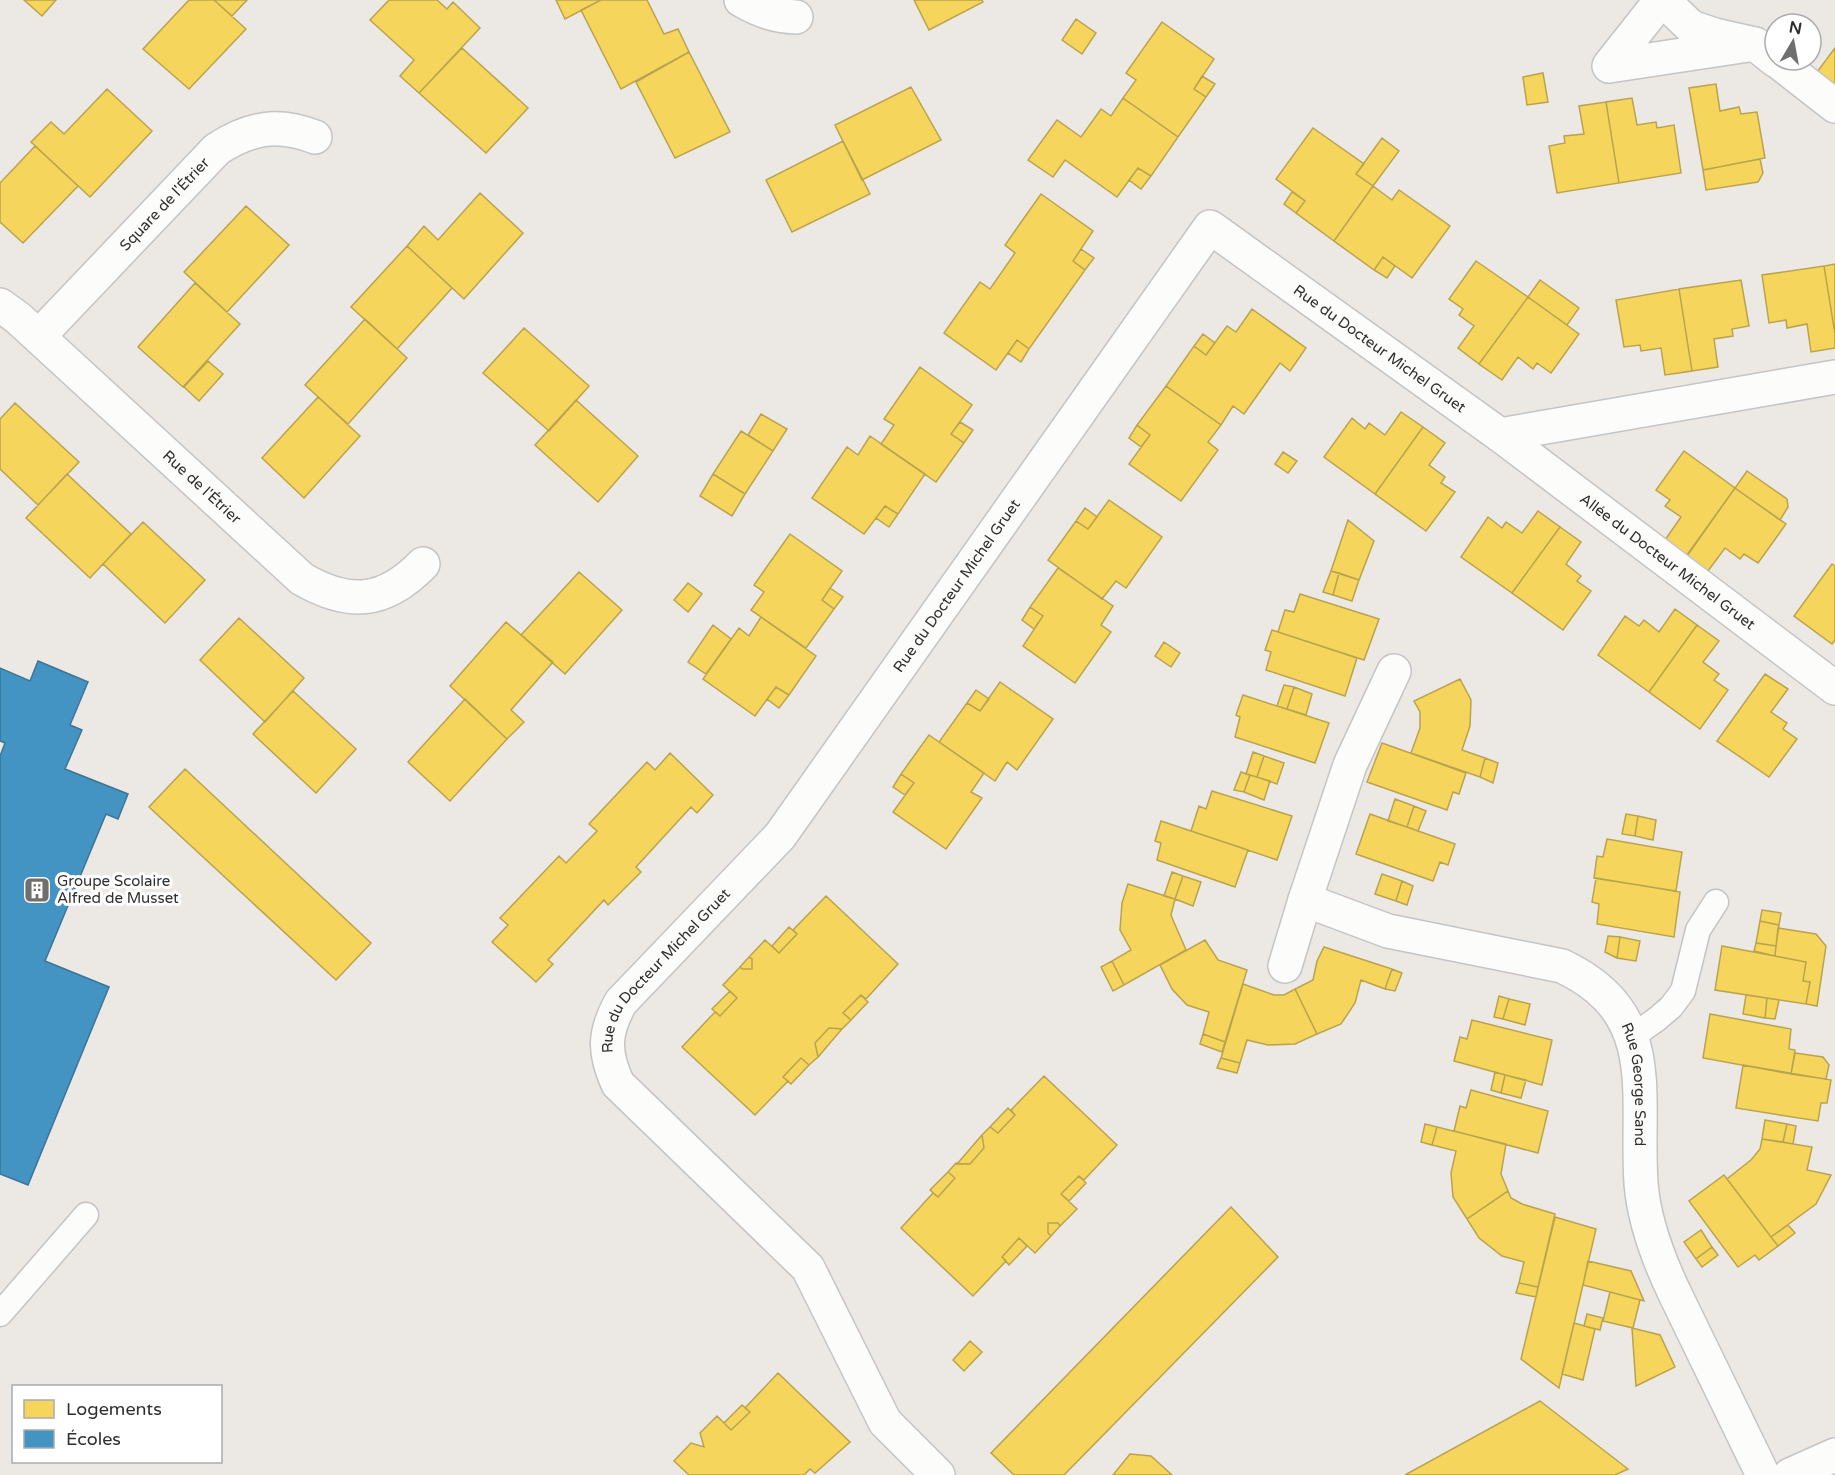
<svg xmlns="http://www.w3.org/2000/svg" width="1835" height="1475" viewBox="0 0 1835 1475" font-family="'Varela Round',sans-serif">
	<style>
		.homes { fill: #f6d55c; stroke: #baa34e; stroke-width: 1.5 }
		.schools { fill: #4393c3; stroke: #3d7596; stroke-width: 1.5 }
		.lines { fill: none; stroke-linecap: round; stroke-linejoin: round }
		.service-casing { stroke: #c5c4c5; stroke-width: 27 }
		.minor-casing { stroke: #c5c4c5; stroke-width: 36 }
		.secondary-casing { stroke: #c5c4c5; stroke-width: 36 }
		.service { stroke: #fcfcfb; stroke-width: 24 }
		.minor { stroke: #fcfcfb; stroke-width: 33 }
		.secondary { stroke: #fcfcfb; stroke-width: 33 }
		.labels { text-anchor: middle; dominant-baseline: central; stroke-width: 6; stroke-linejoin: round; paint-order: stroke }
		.street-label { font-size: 15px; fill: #2e2e2e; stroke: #fff }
		.poi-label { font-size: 15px; fill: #2e2e2e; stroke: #fff; text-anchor: start }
	</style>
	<rect width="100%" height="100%" fill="#ece8e4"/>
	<!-- homes -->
	<path class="homes" d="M24,0H56L42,16Z
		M189,0H214L246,29L189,89L143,49Z
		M214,0H247L232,16Z
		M389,0H437L447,9L453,2L480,28L419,93L400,76L414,60L370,20Z
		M556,0H601L565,19Z
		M601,0H647L664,34L678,29L689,52L621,89L581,10Z
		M914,0H982L983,2L929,30Z
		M1076,19L1096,33L1082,54L1062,40Z
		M1162,22L1214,59L1194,89L1206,97L1178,137L1123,98L1136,80L1126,73Z
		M462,48L528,108L486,153L419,93Z
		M1835,48V91L1814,76Z
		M689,52L730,132L675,158L636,82Z
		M1543,73L1548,102L1527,105L1523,77Z
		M1202,76L1215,84L1206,97L1194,89Z
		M1716,84L1720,111L1739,107L1741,114L1757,112L1765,158L1703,170L1689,88Z
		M911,87L941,140L862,180L835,125Z
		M107,89L152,131L90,197L31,142L51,122L64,134Z
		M1123,98L1178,137L1151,176L1138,168L1117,197L1065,160L1053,177L1028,160L1057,120L1081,137L1101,109L1111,116Z
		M1632,98L1637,125L1656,122L1657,128L1674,125L1681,173L1619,183L1606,102Z
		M1606,102L1619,183L1557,193L1549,146L1565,143L1564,136L1584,134L1579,106Z
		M1313,128L1364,164L1356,174L1373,186L1334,241L1296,213L1305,201L1276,179Z
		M1382,138L1399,151L1373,186L1356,174Z
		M843,141L870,194L792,232L766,180Z
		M35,146L78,186L23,243L0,222V183Z
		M1760,159L1763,173L1758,182L1706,190L1703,170Z
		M1138,168L1151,176L1141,189L1129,180Z
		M1373,186L1392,200L1399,190L1450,226L1412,278L1383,257L1374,270L1334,241Z
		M1292,192L1305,201L1296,213L1284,204Z
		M480,193L523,233L464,299L407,246L424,226L438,240Z
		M1041,194L1093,231L1073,261L1085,270L1029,349L1017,340L996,370L944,333L980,282L990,289L1015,253L1005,245Z
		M246,206L289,245L227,312L184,272Z
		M407,246L452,288L397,349L351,307Z
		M1081,249L1094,258L1085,270L1073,261Z
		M1383,257L1395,266L1387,278L1374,270Z
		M1476,261L1528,297L1479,364L1458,348L1474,326L1459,315L1463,309L1449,299Z
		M1835,264V334L1824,266Z
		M1824,266L1835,334V348L1811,352L1807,324L1787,328L1786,320L1769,323L1762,275Z
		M1540,280L1579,308L1567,325L1528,297Z
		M1741,280L1749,326L1732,329L1733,336L1714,339L1718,367L1692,371L1679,289Z
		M195,283L240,324L183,387L138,347Z
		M1679,289L1692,371L1665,375L1661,348L1641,351L1640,345L1624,347L1616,300Z
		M1528,297L1579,334L1551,373L1537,363L1533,369L1518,357L1502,380L1479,364Z
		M1252,309L1306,348L1290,371L1280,363L1244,414L1233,406L1221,425L1166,386L1194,346L1206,355L1227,326L1236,332Z
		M365,319L407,358L348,424L305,385Z
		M524,328L589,386L549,431L483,373Z
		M1203,334L1215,343L1206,355L1194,346Z
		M1017,340L1029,349L1021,362L1008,353Z
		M208,361L223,374L199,401L184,387Z
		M920,367L972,405L951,434L964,443L936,482L881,444L894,425L884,419Z
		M1166,386L1221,425L1208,442L1218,450L1181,501L1129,464L1150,435L1137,425Z
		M318,397L360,436L304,498L262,458Z
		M576,400L638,456L598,502L535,445Z
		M15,403L79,462L38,505L0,469V419Z
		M1401,412L1423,427L1375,494L1324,457L1352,418L1365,429L1369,423L1385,435Z
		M761,414L787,429L773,451L748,435Z
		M960,422L973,430L964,443L951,434Z
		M1137,425L1150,435L1141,447L1129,438Z
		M1423,427L1445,443L1429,465L1445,477L1441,483L1455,492L1426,531L1375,494Z
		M741,431L773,451L745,494L713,474Z
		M870,436L925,474L898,514L885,506L864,534L812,498L847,447L858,455Z
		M1684,451L1735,488L1687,555L1665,540L1681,517L1665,506L1670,500L1656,490Z
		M1283,452L1297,461L1288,473L1275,464Z
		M1747,471L1787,499L1788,507L1780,520L1735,488Z
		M67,474L131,534L90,578L26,518Z
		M713,474L745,494L732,516L700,496Z
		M1735,488L1786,524L1758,563L1744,554L1740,559L1725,548L1708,571L1687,556Z
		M1109,500L1162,537L1126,588L1116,581L1102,599L1048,560L1076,521L1088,529Z
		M885,506L898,514L889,527L876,518Z
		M1085,508L1097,517L1088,529L1076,521Z
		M1538,511L1560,527L1512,593L1461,557L1488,517L1502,528L1506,522L1522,533Z
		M1348,520L1374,541L1359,580L1331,571Z
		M143,522L205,580L165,623L103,564Z
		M1560,527L1581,542L1566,564L1581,576L1577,581L1591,591L1563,630L1512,593Z
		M790,534L842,571L822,600L834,609L806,648L751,610L764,592L754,585Z
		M1832,564L1835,566V640L1832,644L1794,616Z
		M1058,568L1113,606L1101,625L1111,632L1075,683L1023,646L1043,616L1030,607Z
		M1331,571L1339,573L1333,595L1323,592Z
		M579,572L622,610L565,674L521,635Z
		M1339,573L1359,580L1352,601L1333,595Z
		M688,583L702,594L688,612L674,600Z
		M830,588L843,597L834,609L822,600Z
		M1300,594L1379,619L1364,660L1278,632L1285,610L1294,612Z
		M1030,607L1043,616L1034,629L1022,620Z
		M1675,609L1697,625L1649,692L1598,655L1625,616L1639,626L1644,620L1659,632Z
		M761,617L816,656L789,695L776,687L755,716L703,679L739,628L749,636Z
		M239,618L304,678L265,722L200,660Z
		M506,622L553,662L511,710L524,722L507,739L450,686Z
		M713,625L731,639L706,674L688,662Z
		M1697,625L1719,641L1703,662L1719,674L1714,680L1728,690L1700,729L1649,692Z
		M1272,630L1357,658L1345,696L1266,670L1271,652L1265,650Z
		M1164,642L1180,653L1171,667L1155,656Z
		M1765,674L1788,689L1771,712L1787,723L1783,729L1797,739L1769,777L1717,741Z
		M1460,679L1471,700L1470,726L1462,750L1485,758L1480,777L1411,753L1420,728V712L1414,701Z
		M1000,682L1053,719L1017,770L1007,762L995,781L939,742L967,703L980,711Z
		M1284,685L1294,687L1287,709L1277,706Z
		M776,687L789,695L779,708L767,699Z
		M1294,687L1312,694L1306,715L1287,709Z
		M976,690L989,699L980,711L967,703Z
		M293,691L356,749L316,793L253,734Z
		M1243,695L1329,723L1315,763L1235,737L1240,717L1236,715Z
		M465,699L507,739L450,801L408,762Z
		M929,735L984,773L971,792L982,798L946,849L893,812L914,783L901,774Z
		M1382,743L1466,773L1459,794L1453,792L1447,810L1367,782Z
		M1253,752L1264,756L1257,777L1246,774Z
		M670,753L713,795L697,813L691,807L636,867L641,872L608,905L604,900L548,960L553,964L536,982L492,942L508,925L500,918L559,856L566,863L597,831L589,824L647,762L655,770Z
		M1264,756L1284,763L1277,784L1257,777Z
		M1485,758L1498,763L1493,783L1480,777Z
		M185,769L371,943L336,980L149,807Z
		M1241,772L1250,775L1244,792L1234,790Z
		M901,774L914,783L905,795L893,787Z
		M1250,775L1270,781L1264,800L1244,792Z
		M1212,791L1292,816L1277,860L1191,831L1199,806L1206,809Z
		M1395,799L1414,806L1407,827L1388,821Z
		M1414,806L1426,811L1418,831L1407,827Z
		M1370,814L1455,844L1448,865L1440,862L1433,881L1356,854Z
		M1626,814L1638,816L1635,836L1622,834Z
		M1638,816L1656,820L1653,840L1635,836Z
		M1161,821L1248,850L1235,887L1157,860L1161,843L1155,841Z
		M1607,839L1682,852L1676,891L1594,878L1597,856L1603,857Z
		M1172,872L1183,876L1175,899L1164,896Z
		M1382,874L1402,881L1396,901L1375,894Z
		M1183,876L1201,882L1193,906L1175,899Z
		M1596,878L1680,892L1674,937L1597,924L1599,904L1592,902Z
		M1402,881L1413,886L1407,905L1396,901Z
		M1128,884L1175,899L1171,915L1173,920L1186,950L1124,985L1112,961L1131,950L1120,930L1122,903Z
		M826,896L898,964L866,999L861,995L843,1013L851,1020L842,1029L829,1028L815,1043L818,1057L809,1065L801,1058L783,1077L788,1081L755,1115L682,1047L715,1012L720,1016L737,998L723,985L740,967L742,969H752V959L749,957L765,940L779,953L797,934L793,930Z
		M1762,910L1781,913L1779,925L1760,921Z
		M1760,921L1779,925L1776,946L1756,943Z
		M789,927L797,934L779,953L772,946Z
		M1778,928L1816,934L1826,946L1817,1006L1806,1004L1810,982L1803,981L1806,962L1775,956Z
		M1608,936L1620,937L1617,958L1605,952Z
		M1620,937L1640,941L1636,961L1617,958Z
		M1205,940L1218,960L1247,970L1225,1042L1203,1034L1209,1012L1187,1005L1172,989L1160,965Z
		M1756,943L1776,946L1775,956L1754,951Z
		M1722,946L1806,962L1803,981L1810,982L1806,1004L1715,990Z
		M1324,947L1392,969L1385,989L1361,980L1355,1003L1341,1024L1317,1034L1295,989L1313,980L1317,961Z
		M749,957L752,959V969H742L740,967Z
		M1112,961L1124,985L1113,991L1101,967Z
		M1392,969L1402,973L1395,991L1385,989Z
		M1243,984L1274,995H1284L1295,989L1317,1034L1295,1044L1268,1045L1247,1040L1240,1063L1221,1058Z
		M730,991L737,998L720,1016L712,1009Z
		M861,995L868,1002L851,1020L843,1013Z
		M1746,995L1767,998L1765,1018L1743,1014Z
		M1499,996L1509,999L1503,1019L1494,1017Z
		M1767,998L1779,1000L1775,1019L1765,1018Z
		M1509,999L1530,1004L1525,1025L1503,1019Z
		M1710,1014L1791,1029L1789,1049L1795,1050L1791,1074L1703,1058Z
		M1472,1020L1552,1040L1542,1085L1454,1061L1460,1037L1467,1039Z
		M829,1028L842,1029L818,1057L815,1043Z
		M1203,1034L1225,1042L1222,1052L1200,1044Z
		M1795,1053L1823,1057L1829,1065L1826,1079L1791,1074Z
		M801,1058L809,1065L791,1084L783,1077Z
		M1221,1058L1240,1063L1237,1073L1217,1068Z
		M1743,1065L1831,1080L1827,1103H1821L1818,1121L1736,1108Z
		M1495,1072L1505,1075L1501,1093L1491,1090Z
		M1505,1075L1526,1080L1521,1098L1501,1093Z
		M1044,1076L1117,1145L1084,1180L1079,1176L1061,1194L1077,1209L1060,1226L1058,1223H1048V1233L1051,1236L1035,1253L1019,1238L1002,1257L1006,1261L973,1296L901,1228L933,1193L938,1197L955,1178L948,1172L956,1163L970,1164L984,1148L982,1135L990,1127L998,1133L1015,1115L1011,1110Z
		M1471,1090L1548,1111L1538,1153L1454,1131L1460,1106L1466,1108Z
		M1008,1108L1015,1115L998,1133L990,1127Z
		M1765,1120L1787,1124L1783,1142L1762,1139Z
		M1425,1124L1437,1127L1432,1145L1421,1142Z
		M1787,1124L1796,1126L1793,1144L1783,1142Z
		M1437,1127L1506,1144L1501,1174L1508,1191L1467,1219L1453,1197L1451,1173L1456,1151L1432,1145Z
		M982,1135L984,1148L970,1164H957Z
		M1762,1139L1812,1147L1807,1170L1831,1175L1816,1204L1771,1237L1727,1179L1751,1160L1760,1149Z
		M948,1172L955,1178L938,1197L930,1190Z
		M1724,1175L1778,1246L1759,1260L1755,1255L1738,1267L1689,1201Z
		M1079,1176L1086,1183L1069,1201L1061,1194Z
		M1508,1191L1511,1198L1522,1204L1555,1214L1538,1287L1519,1283L1524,1262L1502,1256L1479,1238L1467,1219Z
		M1231,1207L1278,1257L1064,1475H1014L991,1453Z
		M1555,1217L1596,1229L1559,1388L1521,1359Z
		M1048,1223H1058L1060,1226L1051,1236L1048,1233Z
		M1788,1225L1795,1233L1778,1246L1771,1237Z
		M1701,1230L1712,1247L1696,1259L1684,1242Z
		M1019,1238L1027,1246L1009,1265L1002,1257Z
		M1712,1247L1718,1255L1702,1267L1696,1259Z
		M1588,1261L1631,1271L1644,1301L1583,1285Z
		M1519,1283L1538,1287L1536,1297L1516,1293Z
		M1610,1292L1640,1300L1633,1328L1603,1321Z
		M1587,1314L1603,1318L1600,1330L1584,1326Z
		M1574,1323L1595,1329L1583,1380L1562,1374Z
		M1632,1328L1660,1335L1675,1367L1636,1386Z
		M970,1341L982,1352L964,1371L953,1360Z
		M778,1373L850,1442L815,1473L810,1469L804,1475H689L674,1461L691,1443L704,1447L700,1433L717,1416L731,1430L750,1412L745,1408Z
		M1540,1401L1628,1469L1615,1475H1405Z
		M742,1405L750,1412L731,1430L724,1423Z
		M1130,1454L1151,1456L1172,1475H1113Z"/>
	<!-- schools -->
	<path class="schools" d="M38,661L88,682L70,725L82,730L65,769L128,794L118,819L106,814L45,961L109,987L28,1185L0,1174V756L5,743L0,741V668L30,681Z"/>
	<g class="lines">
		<defs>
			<path id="service" d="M1633,1036L1657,1019L1671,1007L1683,991L1698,930L1716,902
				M0,1314L86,1215"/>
			<g id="minor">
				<path d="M741,0C760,11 775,16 796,17"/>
				<path d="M1661,0L1609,66L1755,44"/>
				<path d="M1663,0L1691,27L1715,35L1755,44L1775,60"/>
				<path d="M1776,60L1835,106"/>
				<path id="s1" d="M0,305L18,318L302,579C349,606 384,604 423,564"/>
				<path id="s2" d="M39,336L217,149C251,127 278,123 315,137"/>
				<path id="s3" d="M1500,435L1835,688"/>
				<path id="s4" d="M1394,671L1350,765L1305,900L1388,931L1562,966C1662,1013 1635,1093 1641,1183C1644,1223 1659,1261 1676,1296L1763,1475"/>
				<path d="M1285,966L1305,900"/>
				<path id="s5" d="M938,1475L885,1422L808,1268L618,1084C603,1052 604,1032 621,1002L780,836L1210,227L1500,435L1835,377"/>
			</g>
			<path id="secondary" d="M1790,1475L1835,1455"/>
		</defs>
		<!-- service casing -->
		<use href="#service" class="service-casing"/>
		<!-- minor casing -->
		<use href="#minor" class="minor-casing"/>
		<!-- secondary casing -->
		<use href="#secondary" class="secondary-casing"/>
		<!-- service -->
		<use href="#service" class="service"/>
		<!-- minor -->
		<use href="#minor" class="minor"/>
		<!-- secondary -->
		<use href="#secondary" class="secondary"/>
	</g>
	<!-- icons -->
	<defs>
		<symbol id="building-square" viewBox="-11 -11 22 22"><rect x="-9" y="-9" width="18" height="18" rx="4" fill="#706f6e" stroke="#fff"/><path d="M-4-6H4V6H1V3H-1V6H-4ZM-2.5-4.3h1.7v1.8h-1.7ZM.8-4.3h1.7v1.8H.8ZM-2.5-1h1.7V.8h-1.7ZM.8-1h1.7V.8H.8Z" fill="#fff"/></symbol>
	</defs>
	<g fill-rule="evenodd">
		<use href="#building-square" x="22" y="875" width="30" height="30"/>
	</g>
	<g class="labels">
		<!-- street labels -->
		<g class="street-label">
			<text stroke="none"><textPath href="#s2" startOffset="182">Square de l'Étrier</textPath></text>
			<text stroke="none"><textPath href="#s5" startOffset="1782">Rue du Docteur Michel Gruet</textPath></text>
			<text stroke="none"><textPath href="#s1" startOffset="272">Rue de l'Étrier</textPath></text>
			<text stroke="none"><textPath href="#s3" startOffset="210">Allée du Docteur Michel Gruet</textPath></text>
			<text stroke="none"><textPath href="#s5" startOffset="1134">Rue du Docteur Michel Gruet</textPath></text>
			<text stroke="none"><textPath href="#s5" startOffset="648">Rue du Docteur Michel Gruet</textPath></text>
			<text stroke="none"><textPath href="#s4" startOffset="662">Rue George Sand</textPath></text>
		</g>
		<!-- poi labels -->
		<g class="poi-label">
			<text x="57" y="881">Groupe Scolaire<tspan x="57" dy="17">Alfred de Musset</tspan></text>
		</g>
	</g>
	<!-- legend -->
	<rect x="12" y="1385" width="210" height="78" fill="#ffffff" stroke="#ababab" stroke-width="1.5"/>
	<rect x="24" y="1400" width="30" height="18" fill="#f6d55c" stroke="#ababab" stroke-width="1.5"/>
	<text x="66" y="1415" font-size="18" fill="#2e2e2e">Logements</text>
	<rect x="24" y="1430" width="30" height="18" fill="#4393c3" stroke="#ababab" stroke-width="1.5"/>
	<text x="66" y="1445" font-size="18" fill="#2e2e2e">Écoles</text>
	<!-- north arrow -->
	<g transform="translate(1793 42) rotate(10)"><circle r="28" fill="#ffffff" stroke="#ababab" stroke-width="1.5"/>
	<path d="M0-4.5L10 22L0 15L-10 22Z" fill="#706f6e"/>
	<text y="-9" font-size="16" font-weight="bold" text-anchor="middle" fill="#2e2e2e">N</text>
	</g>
</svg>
